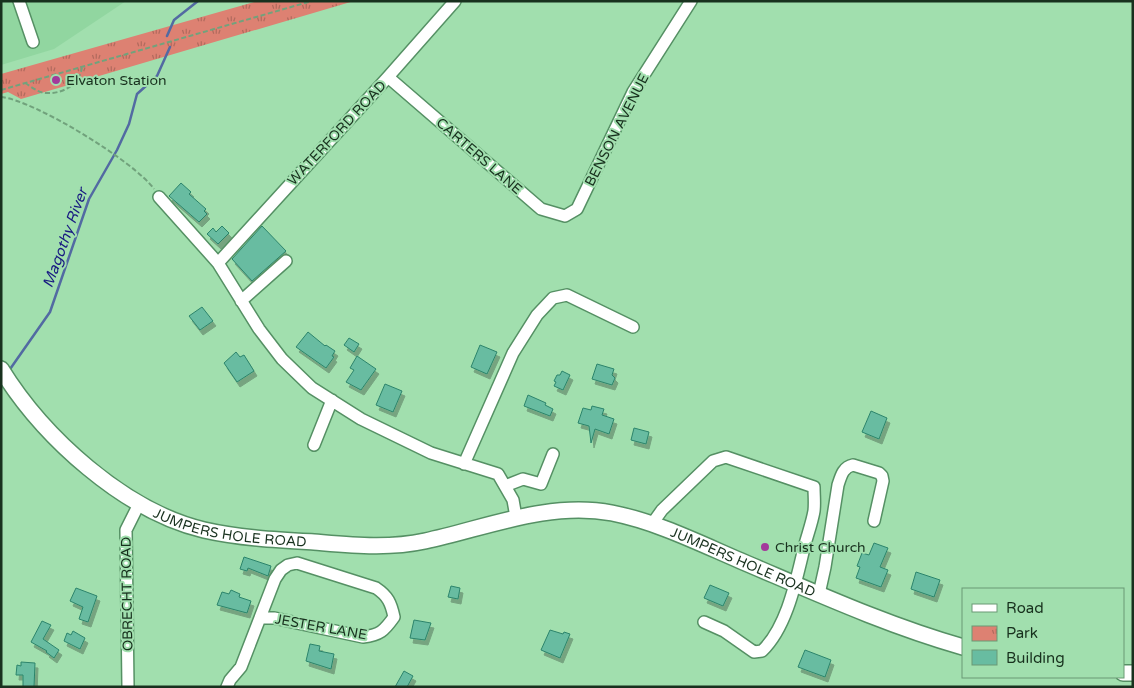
<svg xmlns="http://www.w3.org/2000/svg" width="1134" height="688" viewBox="0 0 1134 688" font-family="'Varela Round',sans-serif">
	<style>
		.built { fill: #91d6a0 }
		.park { fill: url(#park-tufts) }
		.lines { fill: none; stroke-linecap: round; stroke-linejoin: round }
		.stream { stroke: #526aa2; stroke-width: 2.5 }
		.building { fill: #68bca1; stroke: #2c846b; filter: url(#shadow) }
		.minor-casing { stroke: #559064; stroke-width: 14 }
		.major-casing { stroke: #559064; stroke-width: 18 }
		.path { stroke: #71a27c; stroke-width: 2; stroke-dasharray: 5 2.5; stroke-linecap: butt }
		.minor { stroke: #fff; stroke-width: 11 }
		.major { stroke: #fff; stroke-width: 15 }
		.poi-dot { fill: #a3399b; stroke: #a1dfae; stroke-width: 2 }
		.labels { text-anchor: middle; dominant-baseline: central; stroke-width: 4; stroke-linejoin: round; paint-order: stroke }
		.poi-label { font-size: 14px; fill: #18311e; stroke: #a1dfae; text-anchor: start }
		.street-label { font-size: 14px; fill: #18311e; stroke: #a1dfae }
		.water-label { font-size: 15px; font-style: italic; fill: #181a81; stroke: #a1dfae }
	</style>
	<defs>
		<pattern id="park-tufts" width="24" height="20" patternUnits="userSpaceOnUse" patternTransform="scale(1.25)"><rect width="24" height="20" fill="#dd8172"/><path d="M3 7l-1-3M5 7V3M7 7l1-3M15 17l-1-3M17 17v-4M19 17l1-3" fill="none" stroke="#b26a5d"/></pattern>
		<filter id="shadow"><feDropShadow dx="3" dy="5" stdDeviation="0" flood-color="#0004"/></filter>
	</defs>
	<rect width="100%" height="100%" fill="#a1dfae"/>
	<!-- built -->
	<path class="built" d="M1,1H126L54,49L1,65Z"/>
	<!-- park -->
	<path class="park" d="M258,1H354L21,99L8,92L1,94V74Z"/>
	<g class="lines">
		<!-- stream -->
		<path class="stream" d="M167,36L174,20L198,1
			M8,372L50,312L89,199L117,150L129,124L137,94L157,76L170,47"/>
	</g>
	<!-- building -->
	<path class="building" d="M181,183L191,192L189,194L206,209L204,211L207,214L199,222L169,196Z
		M222,226L229,233L218,244L207,234L213,228L216,232Z
		M262,226L286,251L252,281L232,259Z
		M202,307L213,321L200,330L189,316Z
		M308,332L325,346L326,345L335,351L332,356L334,357L326,368L296,347Z
		M349,338L359,344L354,352L344,345Z
		M480,345L497,352L487,374L471,367Z
		M236,352L240,357L244,355L254,371L237,382L224,363Z
		M357,356L376,369L361,390L346,382L354,370L350,368Z
		M597,364L614,369L612,375L615,378L612,385L592,379Z
		M562,371L570,375L563,390L554,386L556,382L554,381L557,375H560Z
		M385,384L402,391L393,412L376,405Z
		M528,395L546,403L545,405L553,409L550,416L524,406Z
		M592,406L604,409L602,415L614,419L609,434L595,429L591,443L589,426L578,423L583,408L591,410Z
		M871,411L887,418L879,439L862,432Z
		M634,428L649,432L646,444L631,440Z
		M874,543L888,548L880,567L888,570L881,587L856,578L860,567L857,566L862,553L869,555Z
		M244,557L271,566L268,576L248,568L247,571L240,569Z
		M916,572L940,580L934,597L911,589Z
		M710,585L729,593L723,606L704,598Z
		M451,586L460,588L458,599L448,597Z
		M76,588L97,596L88,622L79,619L83,607L70,601Z
		M231,590L240,594L239,597L251,601L247,613L217,605L222,592L229,594Z
		M414,620L431,623L425,640L410,638Z
		M42,621L51,625L43,639L59,650L54,658L46,652L47,651L31,642Z
		M550,630L563,634L564,632L570,634L560,658L541,650Z
		M73,631L85,638L80,649L64,641L67,633L71,635Z
		M310,644L320,646L319,651L334,654L331,669L306,661Z
		M805,650L831,660L825,677L798,667Z
		M21,662L35,663L34,687H23V675H16L17,665L21,666Z
		M404,671L413,676L407,687H395Z"/>
	<g class="lines">
		<defs>
			<path id="minor" d="M19,1L33,42
				M388,77L541,209L565,216L577,209L633,92L691,1
				M159,197L218,263L259,329L282,359L312,388L361,419L431,453L498,474L513,500L516,517
				M218,263L388,77L455,1
				M241,301L286,261
				M314,445L332,400
				M464,464L513,353L537,315L553,298L567,295L633,327
				M505,486L523,479L541,484L553,454
				M652,524L662,510L713,461L726,457L814,487C814,495 815,503 814,511C812,523 807,536 804,548C796,581 787,627 762,651L754,652L724,631L704,622
				M819,594L825,567L838,485C841,476 843,467 853,465L879,473L882,476L883,481L874,521
				M128,687L126,530L139,504
				M227,687L230,680L241,667L275,579L281,570L288,565L297,563L376,588C388,596 391,603 394,617C384,631 380,635 363,637L274,618H260"/>
			<g id="major">
				<path id="s1" d="M1,369C43,437 124,511 204,530C239,538 278,540 314,542C351,545 388,549 425,541C486,528 548,501 612,513C657,522 699,543 741,561C814,592 886,625 963,647"/>
				<path d="M1123,673H1133"/>
			</g>
		</defs>
		<!-- minor casing -->
		<use href="#minor" class="minor-casing"/>
		<!-- major casing -->
		<use href="#major" class="major-casing"/>
		<!-- path -->
		<path class="path" d="M25,83C32,87 38,93 47,93C63,94 80,84 82,67
			M1,90L312,1
			M1,97C34,100 135,162 154,189"/>
		<!-- minor -->
		<use href="#minor" class="minor"/>
		<!-- major -->
		<use href="#major" class="major"/>
	</g>
	<!-- markers -->
	<g class="poi-dot">
		<circle cx="56" cy="80" r="5"/>
		<circle cx="765" cy="547" r="5"/>
	</g>
	<g class="labels">
		<!-- poi labels -->
		<g class="poi-label">
			<text x="66" y="80">Elvaton Station</text>
			<text x="775" y="547">Christ Church</text>
		</g>
		<!-- street labels -->
		<g class="street-label">
			<text transform="translate(617 130) rotate(-63)">BENSON AVENUE</text>
			<text transform="translate(337 133) rotate(-47)">WATERFORD ROAD</text>
			<text transform="translate(479 156) rotate(41)">CARTERS LANE</text>
			<text stroke="none"><textPath href="#s1" startOffset="290">JUMPERS HOLE ROAD</textPath></text>
			<text stroke="none"><textPath href="#s1" startOffset="818">JUMPERS HOLE ROAD</textPath></text>
			<text transform="translate(127 594) rotate(-91)">OBRECHT ROAD</text>
			<text transform="translate(321 627) rotate(10)">JESTER LANE</text>
		</g>
		<!-- water labels -->
		<g class="water-label">
			<text transform="translate(65 238) rotate(-70)">Magothy River</text>
		</g>
	</g>
	<!-- border -->
	<rect width="1134" height="688" fill="none" stroke="#18311e" stroke-width="5"/>
	<!-- legend -->
	<rect x="962" y="588" width="162" height="90" fill="#a1dfae" stroke="#6a9974"/>
	<rect x="972" y="604" width="25" height="8" fill="#ffffff" stroke="#6a9974"/>
	<text x="1006" y="613" font-size="15" fill="#18311e">Road</text>
	<rect x="972" y="626" width="25" height="15" fill="url(#park-tufts)" stroke="#6a9974"/>
	<text x="1006" y="638" font-size="15" fill="#18311e">Park</text>
	<rect x="972" y="650" width="25" height="15" fill="#68bca1" stroke="#6a9974"/>
	<text x="1006" y="663" font-size="15" fill="#18311e">Building</text>
</svg>
